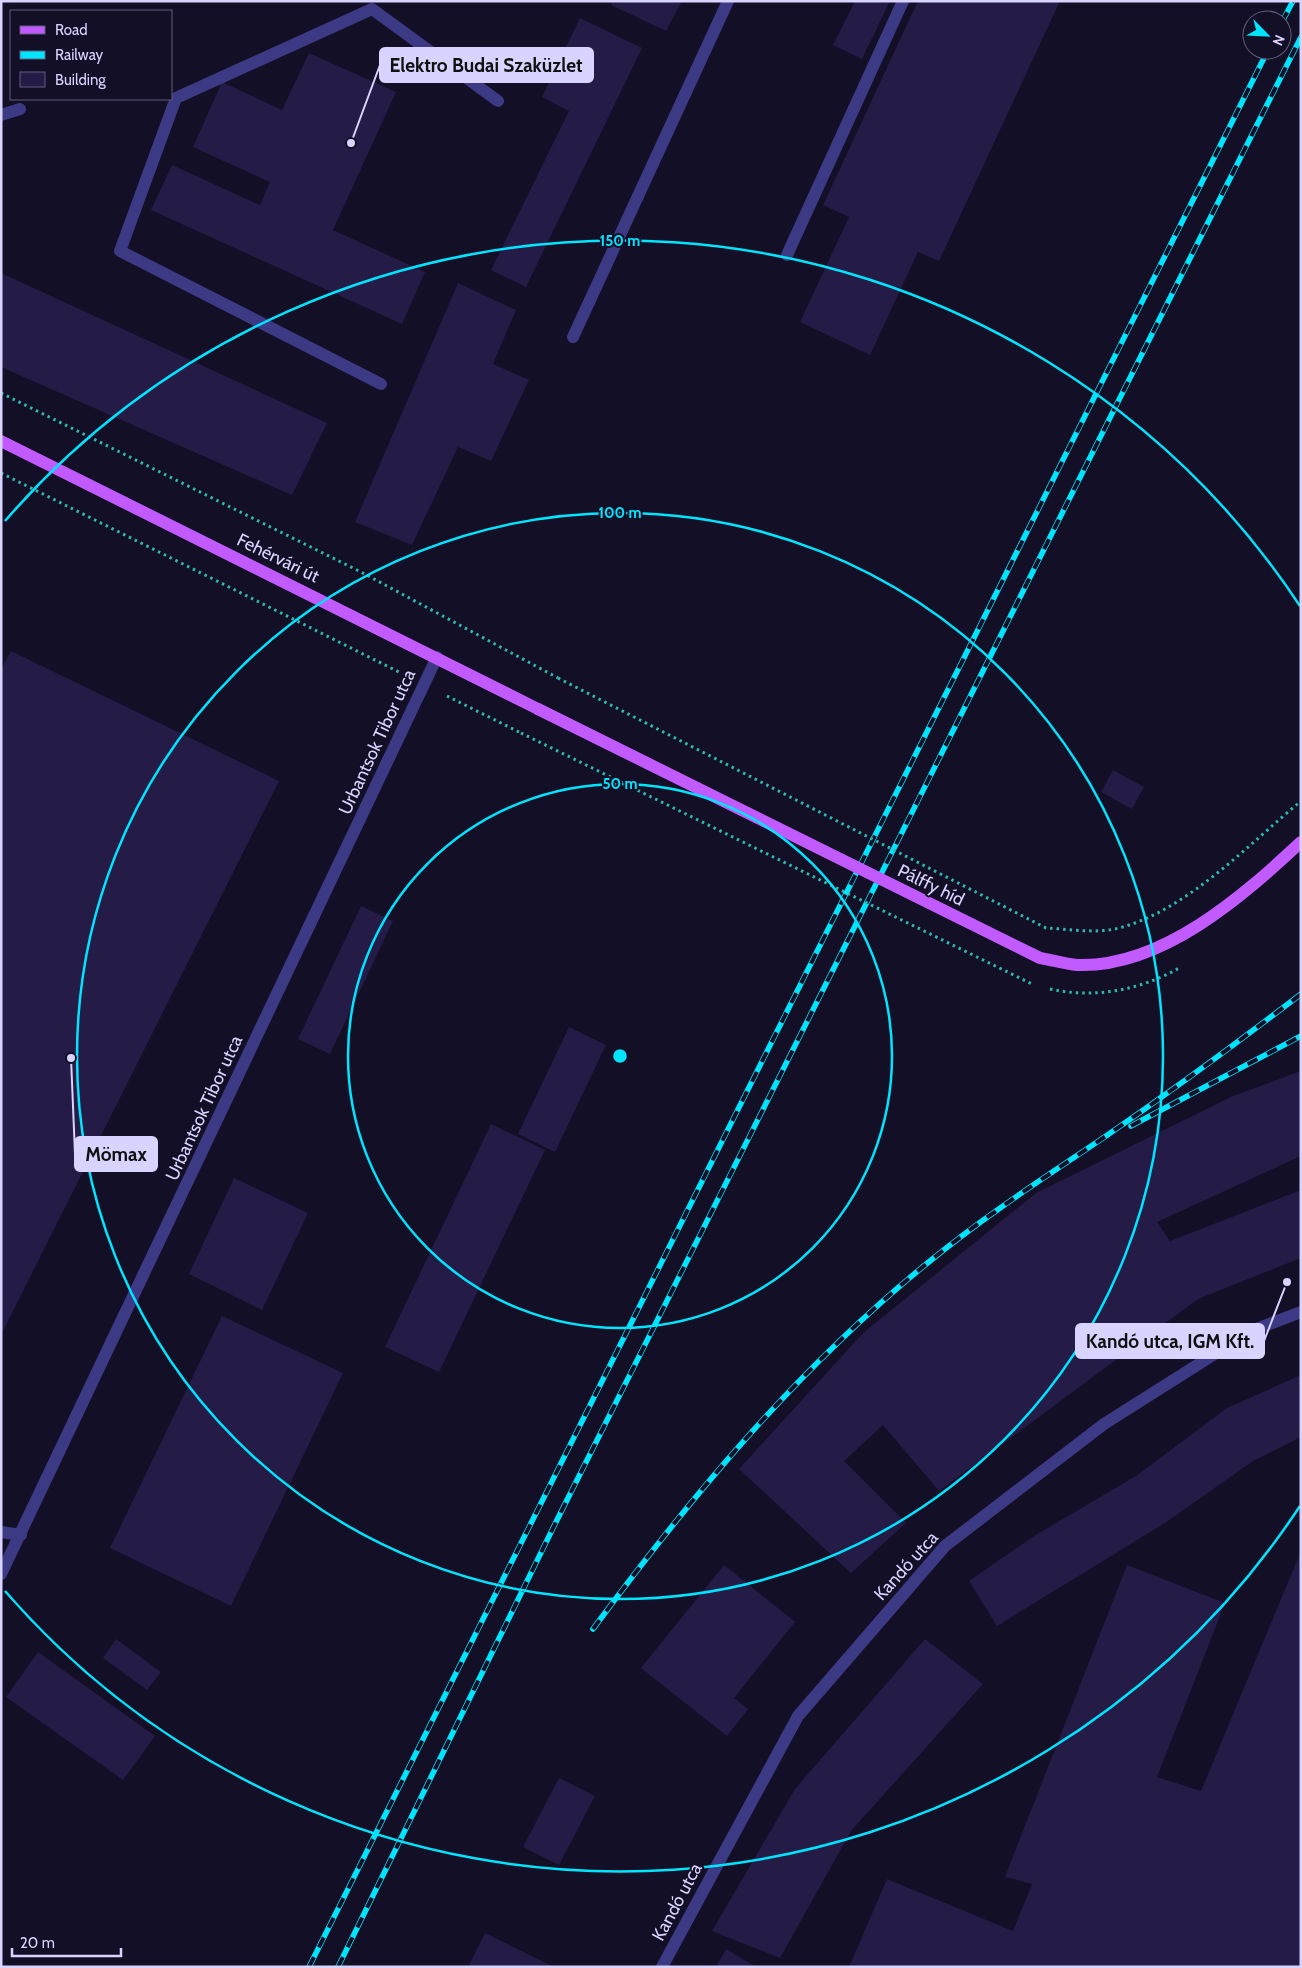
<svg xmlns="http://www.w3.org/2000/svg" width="1302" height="1968" viewBox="0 0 1302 1968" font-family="Cabin,sans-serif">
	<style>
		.building { fill: #241b47 }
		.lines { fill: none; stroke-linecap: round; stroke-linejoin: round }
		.path { stroke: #2fb8b0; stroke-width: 3; stroke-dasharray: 2.5 4; stroke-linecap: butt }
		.minor { stroke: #3d3a85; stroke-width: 12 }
		.major { stroke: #c25bff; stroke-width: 12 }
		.rail-casing { stroke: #00e5ff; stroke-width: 5.5 }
		.rail { stroke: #130f26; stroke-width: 4; stroke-dasharray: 11; stroke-linecap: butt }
		.path-bridge { stroke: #2fb8b0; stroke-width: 3; stroke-dasharray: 2.5 4; stroke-linecap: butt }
		.major-bridge { stroke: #c25bff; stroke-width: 12 }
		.ring { fill: none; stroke: #00e5ff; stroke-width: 2.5 }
		.labels { text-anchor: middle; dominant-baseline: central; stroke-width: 4; stroke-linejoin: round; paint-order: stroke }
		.street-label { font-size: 18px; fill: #d9d4ff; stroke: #130f26 }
		.centre { fill: #00e5ff; stroke: #130f26; stroke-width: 2.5 }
		.ring-label { font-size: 15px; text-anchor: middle; font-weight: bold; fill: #00e5ff; stroke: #130f26; stroke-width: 4; stroke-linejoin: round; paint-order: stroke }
		.leader { fill: none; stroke: #d9d4ff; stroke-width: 2 }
		.callout-dot { fill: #d9d4ff; stroke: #130f26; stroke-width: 2 }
		.callout { fill: #d9d4ff; stroke: #d9d4ff; stroke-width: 2 }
		.callout-label { font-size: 19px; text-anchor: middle; font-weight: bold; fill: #111 }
	</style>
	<rect width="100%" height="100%" fill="#130f26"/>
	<!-- building -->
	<path class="building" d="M612,1H682L666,31L611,5Z
		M855,1H890L862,59L833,45Z
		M918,1H1060L939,261L918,252L870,355L800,322L849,217L823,205Z
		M580,18L642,48L526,287L491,270L569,111L542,97Z
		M309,53L396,92L333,230L425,272L402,324L151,210L172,165L260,205L270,182L193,147L222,82L282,110Z
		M1,273L327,423L292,495L1,367Z
		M458,283L516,310L493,364L529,380L491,461L458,447L412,545L355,522Z
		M11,651L279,781L1,1335V669Z
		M1113,770L1144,787L1132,809L1101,792Z
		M361,906L393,921L330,1054L298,1039Z
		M569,1027L606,1045L555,1152L518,1134Z
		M1301,1071V1156L1157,1222L1170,1241L1301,1190V1258L1198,1299L939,1491L883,1425L844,1461L906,1523L851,1573L739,1469L863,1333L1036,1193L1233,1096Z
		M491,1124L545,1150L439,1372L385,1347Z
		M234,1178L308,1213L262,1310L189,1274Z
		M222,1316L343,1373L231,1606L110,1548Z
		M1301,1375V1437L1253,1461L1165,1523L997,1626L969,1581L1034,1536L1136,1476L1227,1408Z
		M1301,1551V1967H849L887,1879L1013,1931L1032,1884L1005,1877L1127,1565L1225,1603L1157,1777L1201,1791Z
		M724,1565L795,1622L734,1698L748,1709L727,1736L641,1668Z
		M116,1639L161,1672L147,1690L103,1658Z
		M925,1639L983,1684L851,1831L780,1958L712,1931L795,1789Z
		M38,1652L155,1736L123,1780L6,1697Z
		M559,1778L595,1796L559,1865L523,1847Z
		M485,1933L554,1967H468Z
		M726,1949L756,1967H716Z"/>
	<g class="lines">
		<!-- path -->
		<path class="path" d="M1,393L361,572L558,678
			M1,473L401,673
			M447,696L521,733"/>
		<!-- minor -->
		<path class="minor" d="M1,115L20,109
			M787,255L903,1
			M573,337L728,1
			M381,384L120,251L176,98L372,9L498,101
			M1,1532L21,1535
			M1,1574L437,657
			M662,1967L798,1716L945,1546L1104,1424L1251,1331L1301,1312"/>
		<!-- major -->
		<path class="major" d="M1,441L538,709"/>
		<defs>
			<path id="rail" d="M1282,22L1293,1
				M1131,1126L1301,1036
				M593,1629C692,1495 800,1366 930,1261C986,1215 1047,1176 1106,1136C1173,1090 1237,1043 1301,994
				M309,1967L1268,50
				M338,1967L556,1522L1301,37"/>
		</defs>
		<!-- rail casing -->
		<use href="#rail" class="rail-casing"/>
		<!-- rail -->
		<use href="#rail" class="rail"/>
		<!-- path-bridge -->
		<path class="path-bridge" d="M558,678L1046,928C1069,929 1096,934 1119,928C1186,911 1248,845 1301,801
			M521,733L1032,984
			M1050,989C1095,999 1141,990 1181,967"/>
		<!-- major-bridge -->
		<path class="major-bridge" d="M538,709L1040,958C1052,960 1065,964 1077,965C1162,968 1243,896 1301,842"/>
	</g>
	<!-- distance rings -->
	<g class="ring">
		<circle cx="620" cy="1056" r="272"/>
		<circle cx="620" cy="1056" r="543"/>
		<path d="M1300 1506A815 815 0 0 1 5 1591M5 521A815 815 0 0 1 1300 606"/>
	</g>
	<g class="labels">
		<!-- street labels -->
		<g class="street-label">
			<text transform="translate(278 558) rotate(26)">Fehérvári út</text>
			<text transform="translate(377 742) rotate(-65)">Urbantsok Tibor utca</text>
			<text transform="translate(931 885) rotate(26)">Pálffy híd</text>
			<text transform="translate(204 1108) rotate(-65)">Urbantsok Tibor utca</text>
			<text transform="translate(906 1566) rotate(-48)">Kandó utca</text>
			<text transform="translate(677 1902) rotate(-62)">Kandó utca</text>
		</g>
	</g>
	<circle cx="620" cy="1056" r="8" class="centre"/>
	<g class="ring-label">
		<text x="620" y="246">150 m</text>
		<text x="620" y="518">100 m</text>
		<text x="620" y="789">50 m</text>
	</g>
	<!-- callouts -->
	<path class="leader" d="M351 143L380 65M71 1058L75 1154M1287 1282L1264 1341"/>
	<g class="callout-dot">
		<circle cx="351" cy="143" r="5"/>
		<circle cx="71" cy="1058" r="5"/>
		<circle cx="1287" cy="1282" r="5"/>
	</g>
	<g class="callout">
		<rect x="380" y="48" width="213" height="34" rx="5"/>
		<rect x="75" y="1137" width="82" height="34" rx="5"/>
		<rect x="1076" y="1324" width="188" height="34" rx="5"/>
	</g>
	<g class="callout-label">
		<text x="486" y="72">Elektro Budai Szaküzlet</text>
		<text x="116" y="1161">Mömax</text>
		<text x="1170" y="1348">Kandó utca, IGM Kft.</text>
	</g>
	<!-- border -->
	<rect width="1302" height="1968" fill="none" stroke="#d9d4ff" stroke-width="5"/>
	<!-- legend -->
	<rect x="10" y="10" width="162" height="90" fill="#130f26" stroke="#625e7d"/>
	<rect x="20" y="26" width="25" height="8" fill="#c25bff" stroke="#625e7d"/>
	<text x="55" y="35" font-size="15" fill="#d9d4ff">Road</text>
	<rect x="20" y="51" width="25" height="8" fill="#00e5ff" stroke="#625e7d"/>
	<text x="55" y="60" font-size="15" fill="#d9d4ff">Railway</text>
	<rect x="20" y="72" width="25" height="15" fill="#241b47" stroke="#625e7d"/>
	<text x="55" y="85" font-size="15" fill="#d9d4ff">Building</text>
	<!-- north arrow -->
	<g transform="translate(1267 35) rotate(114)"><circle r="24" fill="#130f26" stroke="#625e7d"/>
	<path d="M0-4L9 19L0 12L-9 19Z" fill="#00e5ff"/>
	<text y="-8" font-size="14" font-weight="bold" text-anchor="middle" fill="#d9d4ff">N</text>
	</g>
	<!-- scale -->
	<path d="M12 1948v8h109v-8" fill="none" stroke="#d9d4ff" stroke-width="2.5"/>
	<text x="20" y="1948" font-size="15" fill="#d9d4ff" stroke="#130f26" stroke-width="4" paint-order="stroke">20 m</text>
</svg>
